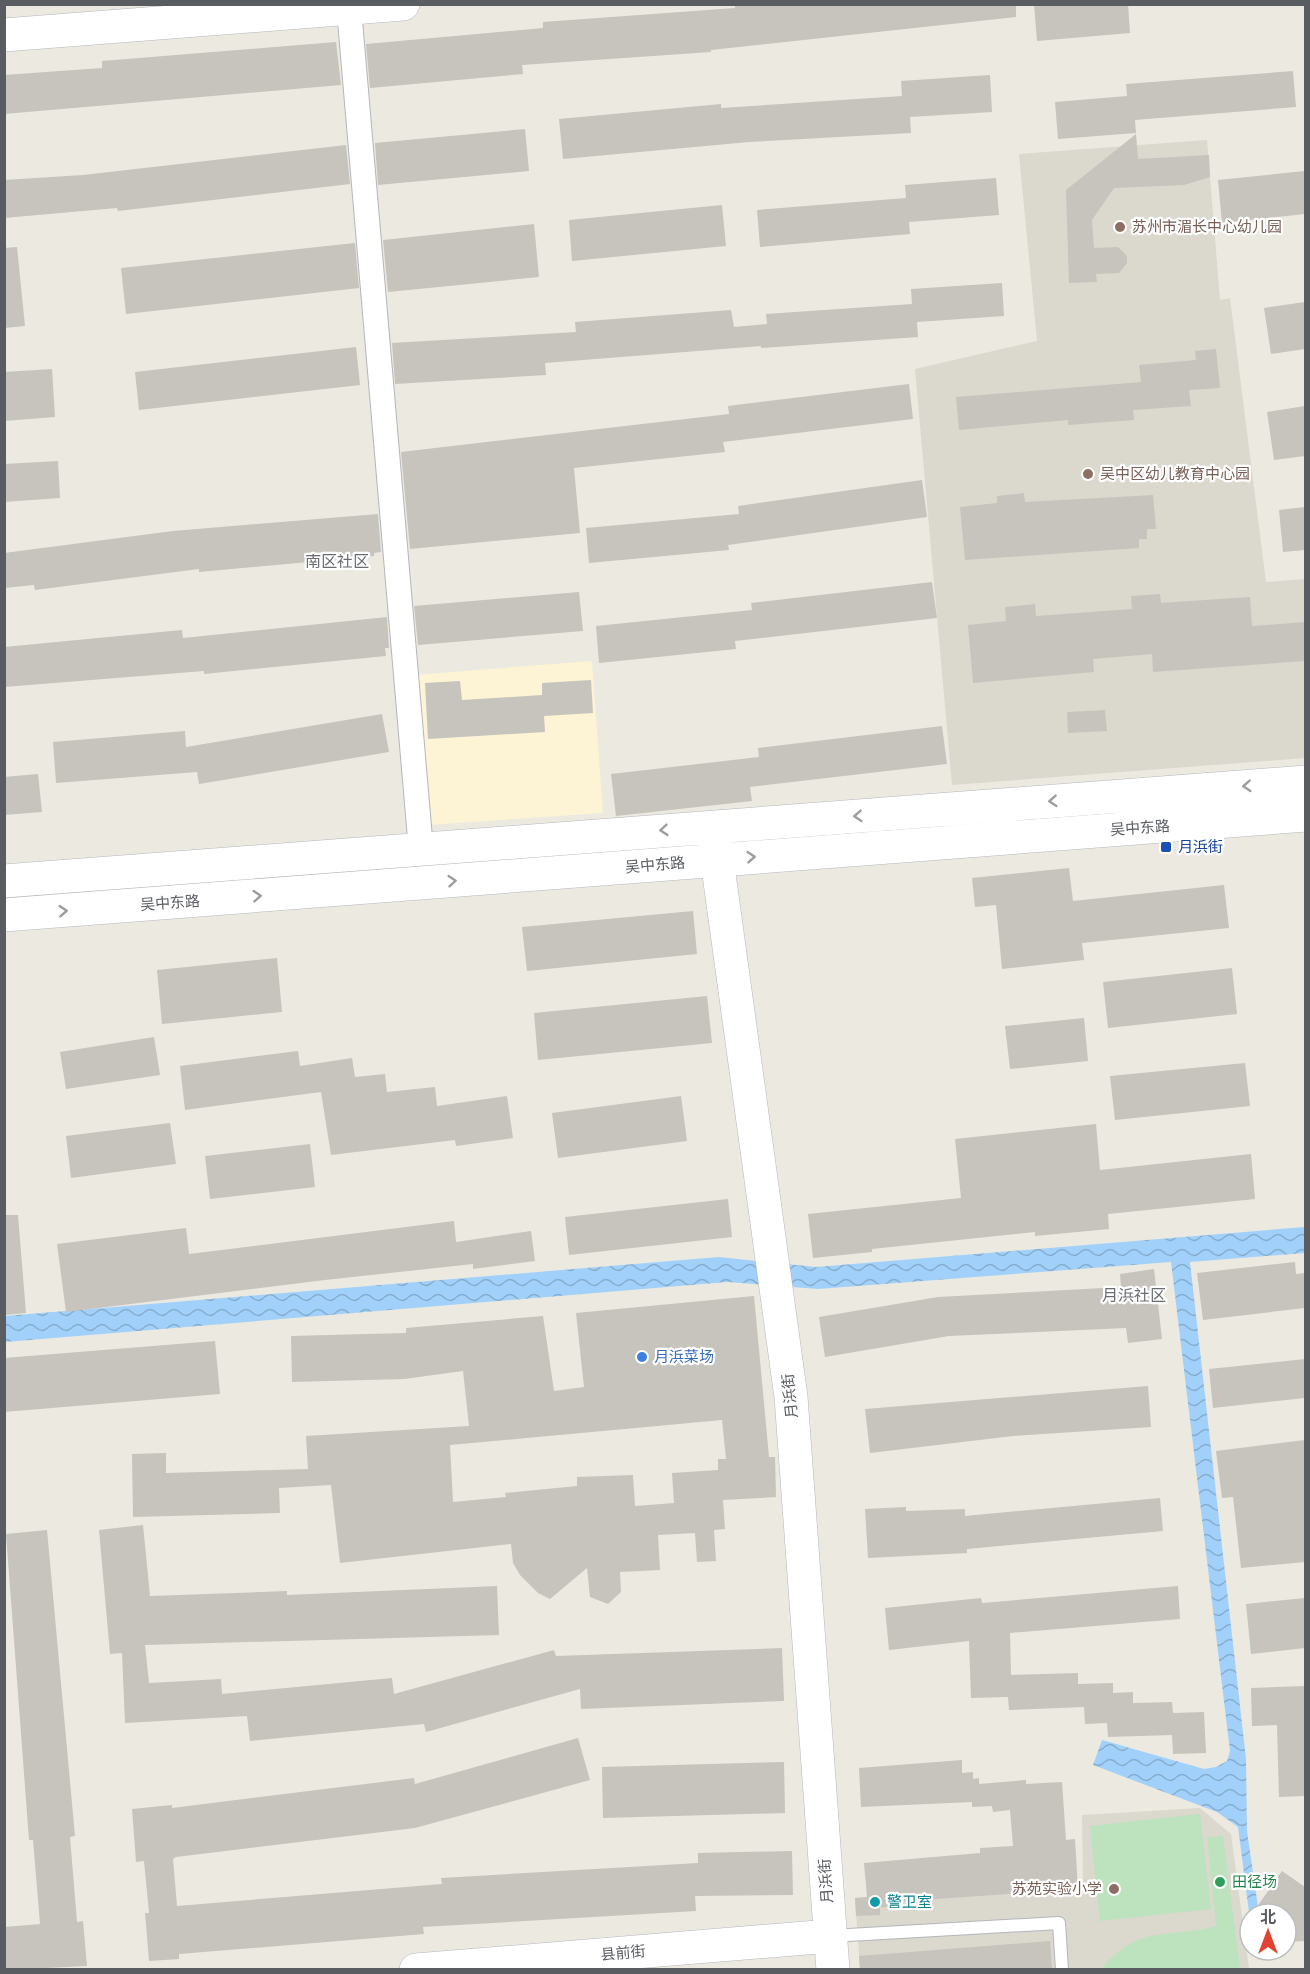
<svg xmlns="http://www.w3.org/2000/svg" width="1310" height="1974" viewBox="0 0 1310 1974" font-family="'Roboto Condensed','Noto Sans SC',sans-serif">
	<style>
		.commercial { fill: #fcf4d5 }
		.education { fill: #dbd8ce }
		.garden { fill: #bde2be }
		.water { fill: url(#water-waves) }
		.building { fill: #c6c4bd; fill-rule: evenodd }
		.lines { fill: none; stroke-linecap: round; stroke-linejoin: round }
		.lane-casing { stroke: #b3b6ba; stroke-width: 14 }
		.street-casing { stroke: #b3b6ba; stroke-width: 26 }
		.secondary-casing { stroke: #b4b7bc; stroke-width: 34 }
		.lane { stroke: #fff; stroke-width: 12 }
		.street { stroke: #fff; stroke-width: 24 }
		.secondary { stroke: #fff; stroke-width: 33 }
		.oneway { stroke: #9b9da0 }
		.education-dot { fill: #8d6e63; stroke: #fff; stroke-width: 2 }
		.transit-dot { fill: #1a4fb4; stroke: #fff; stroke-width: 2 }
		.shop-dot { fill: #3f7fe0; stroke: #fff; stroke-width: 2 }
		.leisure-dot { fill: #2e9e5b; stroke: #fff; stroke-width: 2 }
		.culture-dot { fill: #0f9aa8; stroke: #fff; stroke-width: 2 }
		.labels { text-anchor: middle; dominant-baseline: central; stroke-width: 4.5; stroke-linejoin: round; paint-order: stroke }
		.education-label { font-size: 15px; fill: #785e54; stroke: #fff; text-anchor: start }
		.street-label { font-size: 15px; fill: #595c60; stroke: #fff }
		.transit-label { font-size: 15px; fill: #164399; stroke: #fff; text-anchor: start }
		.shop-label { font-size: 15px; fill: #366cbe; stroke: #fff; text-anchor: start }
		.leisure-label { font-size: 15px; fill: #27864d; stroke: #fff; text-anchor: start }
		.culture-label { font-size: 15px; fill: #0d838f; stroke: #fff; text-anchor: start }
		.neighbourhood-label { font-size: 16px; fill: #6a6e72; stroke: #fff }
	</style>
	<defs>
		<pattern id="water-waves" width="16" height="10" patternUnits="userSpaceOnUse" patternTransform="scale(1.5)"><rect width="16" height="10" fill="#a1d1fa"/><path d="M0 5q4-4 8 0t8 0" fill="none" stroke="#86adce"/></pattern>
	</defs>
	<rect width="100%" height="100%" fill="#ebe9e0"/>
	<!-- commercial -->
	<path class="commercial" d="M592,661L603,813L428,825L414,675Z"/>
	<!-- education -->
	<path class="education" d="M1207,140L1220,300L1230,298L1266,582L1305,579V758L952,785L915,369L1037,341L1019,154Z
		M1200,1808L1231,1834L1249,1969H860L855,1898L1083,1883L1082,1815Z"/>
	<!-- garden -->
	<path class="garden" d="M1200,1814L1211,1909L1100,1921L1090,1826Z
		M1223,1836L1240,1969H1102C1105,1962 1112,1958 1118,1952C1147,1927 1182,1937 1216,1926L1207,1837Z"/>
	<!-- water -->
	<path class="water" d="M1305,1227V1253L1190,1262L1246,1759L1247,1831L1259,1914H1250V1920L1238,1827L1217,1812L1093,1765L1102,1740L1204,1769L1216,1767L1227,1761L1230,1751L1171,1262L818,1289L727,1282L5,1342V1316L719,1257L816,1267Z"/>
	<!-- building -->
	<path class="building" d="M735,4H1016V17L711,50V52L522,65L523,74L370,88L366,44L543,28V22L735,8Z
		M1034,4H1128L1130,33L1037,41Z
		M336,42L341,85L4,114V75L102,68V61Z
		M1293,71L1296,107L1135,120L1136,133L1058,139L1055,102L1127,96L1126,84Z
		M990,75L992,112L910,117L911,133L749,142L563,159L559,119L721,104V108L902,96L901,81Z
		M525,129L529,171L378,185L375,143Z
		M1136,134L1138,159L1209,155L1210,177L1184,185L1114,188L1092,220L1094,248L1118,247L1127,256V263L1119,273L1096,274L1097,282L1069,283L1066,190Z
		M346,145L350,184L118,211L117,208L4,218V180L83,175Z
		M1305,171V214L1222,223L1218,180Z
		M996,178L999,215L909,222L910,234L760,247L757,210L906,198L905,185Z
		M722,205L726,246L572,261L569,220Z
		M534,224L539,277L388,292L383,240Z
		M355,243L359,288L126,314L121,268Z
		M17,247L25,326L4,328V248Z
		M1002,283L1004,316L917,322L918,337L761,348V346L545,363L546,375L395,384L392,343L576,332L575,322L731,310L734,327L767,324L766,314L912,304L911,289Z
		M1305,302V349L1271,354L1264,308Z
		M356,347L360,385L139,410L135,372Z
		M1216,349L1220,388L1189,390L1191,406L1133,410L1134,420L1068,425V420L959,430L956,397L1141,382L1139,365L1196,360L1195,351Z
		M52,369L55,417L4,421V372Z
		M909,384L913,419L723,442L725,452L574,468L580,533L410,549L401,452L729,414L728,406Z
		M1305,406V456L1274,460L1267,412Z
		M58,461L60,498L4,502V464Z
		M922,480L927,517L728,545L729,550L589,563L586,528L739,514L738,506Z
		M1024,493L1025,502L1153,495L1156,529H1147V539H1139V548L965,560L960,507L997,503V496Z
		M1305,507V550L1283,552L1279,510Z
		M378,514L381,552L374,553V556L199,572V569L35,590L34,585L4,588V553L173,531Z
		M932,582L937,618L735,641L736,649L599,663L596,626L752,610L751,603Z
		M579,592L583,631L418,645L414,606Z
		M1160,594L1161,603L1250,597L1252,626L1305,622V661L1153,672L1152,654L1093,659L1094,672L973,683L968,625L1006,621L1005,607L1035,604L1036,616L1132,609L1131,596Z
		M387,617L389,648H385L386,656L204,674V671L4,687V647L182,630L183,638Z
		M591,680L593,713L544,716L545,732L428,739L425,683L460,681L462,700L542,695V683Z
		M1105,710L1107,731L1068,733L1067,712Z
		M382,714L389,752L199,784L197,772L56,783L53,742L185,731L186,747Z
		M942,726L947,764L750,787L752,801L616,816L611,774L759,757L758,748Z
		M38,774L42,812L4,815V777Z
		M1069,868L1073,901L1224,885L1229,928L1082,943L1084,960L1002,969L996,905L975,907L972,878Z
		M693,911L697,954L527,971L522,927Z
		M277,958L282,1012L162,1024L157,970Z
		M1232,968L1237,1014L1108,1028L1103,982Z
		M707,996L712,1043L538,1060L534,1013Z
		M1084,1018L1088,1061L1010,1069L1005,1026Z
		M154,1037L160,1075L66,1089L60,1052Z
		M298,1051L300,1066L352,1058L355,1077L385,1074L387,1092L435,1087L437,1106L507,1096L513,1138L456,1146L455,1140L331,1155L321,1092L185,1110L180,1066Z
		M1245,1063L1250,1106L1115,1120L1110,1076Z
		M681,1096L687,1141L558,1158L552,1113Z
		M170,1123L176,1164L71,1178L66,1136Z
		M1096,1124L1100,1170L1251,1154L1255,1199L1108,1214L1109,1229L1035,1236V1232L872,1249V1252L813,1258L808,1214L961,1198L955,1139Z
		M310,1144L315,1187L210,1199L205,1156Z
		M728,1199L732,1237L569,1255L565,1217Z
		M4,1215H18L26,1313L4,1315Z
		M454,1221L456,1242L531,1231L535,1261L473,1269V1264L325,1280L66,1312L57,1244L186,1228L189,1254Z
		M1295,1262L1296,1274L1305,1273V1308L1203,1320L1197,1273Z
		M1154,1269L1162,1339L1128,1343L1126,1328L949,1336L825,1357L819,1317L938,1297L1121,1287L1120,1274Z
		M754,1296L769,1457H775L776,1497L723,1500L725,1529L714,1530L716,1561L697,1562L695,1533L658,1535L660,1570L620,1572L621,1592L608,1604L590,1597L587,1568L550,1599L538,1593L520,1575L513,1563L511,1544L340,1563L331,1485L279,1488L280,1513L133,1517L132,1454L166,1453V1473L308,1469L306,1436L469,1426L463,1371L404,1379L292,1382L291,1336L406,1333V1328L543,1316L554,1391L584,1387L576,1313ZM722,1420L726,1459H718V1470L672,1473L674,1503L635,1506L633,1475L577,1477V1486L505,1493L506,1497L453,1502L450,1445Z
		M215,1341L220,1394L4,1412V1358Z
		M1305,1359V1398L1213,1408L1209,1369Z
		M1148,1386L1151,1427L1013,1436L870,1453L865,1409Z
		M1305,1440V1562L1241,1568L1233,1497L1222,1498L1216,1451Z
		M1160,1498L1163,1531L967,1549V1553L868,1558L865,1509L906,1507V1511L965,1509V1516Z
		M143,1525L150,1596L287,1591V1595L497,1586L499,1635L145,1645L149,1683L221,1679L222,1694L392,1678L394,1694L554,1650L556,1656L782,1648L784,1701L581,1709L580,1689L426,1732L424,1724L250,1741L247,1716L125,1723L122,1653L110,1654L99,1530Z
		M47,1530L75,1836L70,1837L77,1922L83,1921L87,1966L4,1970V1927L40,1924L33,1840H29L6,1534Z
		M1178,1586L1180,1619L1010,1633L1011,1675L1078,1673V1684L1113,1683V1693L1133,1692V1703L1172,1702L1173,1713L1204,1712L1206,1753L1173,1754L1172,1735L1108,1737L1107,1723L1085,1724L1084,1707L1009,1710L1008,1697L971,1698L969,1641L889,1650L885,1608L981,1598L982,1603Z
		M1305,1598V1648L1251,1654L1246,1604Z
		M1305,1686V1796L1279,1797L1277,1725L1252,1726L1251,1688Z
		M578,1738L590,1780L415,1828L176,1857L173,1859L177,1906L442,1884L441,1878L698,1863V1853L792,1851L793,1895L695,1896L696,1911L423,1927L424,1934L179,1954V1959L149,1961L145,1913H149L144,1861L136,1862L132,1809L172,1805V1808L414,1778L415,1784Z
		M962,1760V1773L973,1772V1779L979,1778V1784L1026,1780V1784L1062,1782L1066,1840L1075,1839L1078,1889L894,1902V1907H880V1915L856,1916L855,1898L867,1897L864,1863L980,1853V1848L1013,1846L1010,1810L993,1812L992,1806L972,1807V1802L861,1807L859,1768Z
		M784,1762L785,1813L603,1818L602,1767Z
		M1282,1871L1305,1887V1941L1286,1942V1914H1275L1259,1904Z
		M1050,1941L1052,1970H860L859,1956Z"/>
	<g class="lines">
		<defs>
			<path id="lane" d="M831,1936L1059,1923L1062,1970"/>
			<path id="street" d="M349,9L421,850"/>
			<path id="secondary" d="M4,35L403,4
				M714,838L791,1397L833,1970
				M4,881L1306,782
				M4,915L1306,815
				M416,1970L830,1936"/>
		</defs>
		<!-- lane casing -->
		<use href="#lane" class="lane-casing"/>
		<!-- street casing -->
		<use href="#street" class="street-casing"/>
		<!-- secondary casing -->
		<use href="#secondary" class="secondary-casing"/>
		<!-- lane -->
		<use href="#lane" class="lane"/>
		<!-- street -->
		<use href="#street" class="street"/>
		<!-- secondary -->
		<use href="#secondary" class="secondary"/>
	</g>
	<!-- one-way arrows -->
	<defs><path id="oneway-chevron" d="M-2-3.5L2.5 0L-2 3.5" fill="none" stroke-width="1.6" stroke-linecap="round" stroke-linejoin="round" transform="scale(1.5)"/></defs>
	<g class="oneway">
		<use href="#oneway-chevron" transform="translate(1247 786) rotate(176)"/>
		<use href="#oneway-chevron" transform="translate(1053 801) rotate(176)"/>
		<use href="#oneway-chevron" transform="translate(858 816) rotate(176)"/>
		<use href="#oneway-chevron" transform="translate(664 830) rotate(175)"/>
		<use href="#oneway-chevron" transform="translate(751 857) rotate(-4)"/>
		<use href="#oneway-chevron" transform="translate(452 881) rotate(-5)"/>
		<use href="#oneway-chevron" transform="translate(257 896) rotate(-4)"/>
		<use href="#oneway-chevron" transform="translate(63 911) rotate(-4)"/>
	</g>
	<!-- markers -->
	<g class="education-dot">
		<circle cx="1120" cy="227" r="6"/>
		<circle cx="1088" cy="474" r="6"/>
		<circle cx="1114" cy="1889" r="6"/>
	</g>
	<rect class="transit-dot" x="1160" y="841" width="12" height="12" rx="3"/>
	<circle class="shop-dot" cx="642" cy="1357" r="6"/>
	<circle class="leisure-dot" cx="1220" cy="1882" r="6"/>
	<circle class="culture-dot" cx="875" cy="1902" r="6"/>
	<g class="labels">
		<!-- education labels -->
		<g class="education-label">
			<text x="1132" y="227">苏州市湄长中心幼儿园</text>
			<text x="1100" y="474">吴中区幼儿教育中心园</text>
			<text x="1102" y="1889" text-anchor="end">苏苑实验小学</text>
		</g>
		<!-- street labels -->
		<g class="street-label">
			<text transform="translate(1140 828) rotate(-4)">吴中东路</text>
			<text transform="translate(655 865) rotate(-5)">吴中东路</text>
			<text transform="translate(170 903) rotate(-4)">吴中东路</text>
			<text transform="translate(790 1396) rotate(-96)">月浜街</text>
			<text transform="translate(826 1881) rotate(-94)">月浜街</text>
			<text transform="translate(623 1953) rotate(-5)">县前街</text>
		</g>
		<!-- transit labels -->
		<g class="transit-label">
			<text x="1178" y="847">月浜街</text>
		</g>
		<!-- shop labels -->
		<g class="shop-label">
			<text x="654" y="1357">月浜菜场</text>
		</g>
		<!-- leisure labels -->
		<g class="leisure-label">
			<text x="1232" y="1882">田径场</text>
		</g>
		<!-- culture labels -->
		<g class="culture-label">
			<text x="887" y="1902">警卫室</text>
		</g>
		<!-- neighbourhood labels -->
		<g class="neighbourhood-label">
			<text x="337" y="561">南区社区</text>
			<text x="1134" y="1295">月浜社区</text>
		</g>
	</g>
	<!-- border -->
	<rect width="1310" height="1974" fill="none" stroke="#595c60" stroke-width="12"/>
	<!-- north arrow -->
	<g transform="translate(1268 1932)"><circle r="28" fill="#ffffff" stroke="#bdbebf" stroke-width="1.5"/>
	<path d="M0-4.5L10 22L0 15L-10 22Z" fill="#e04431"/>
	<text y="-9" font-size="16" font-weight="bold" text-anchor="middle" fill="#595c60">北</text>
	</g>
</svg>
